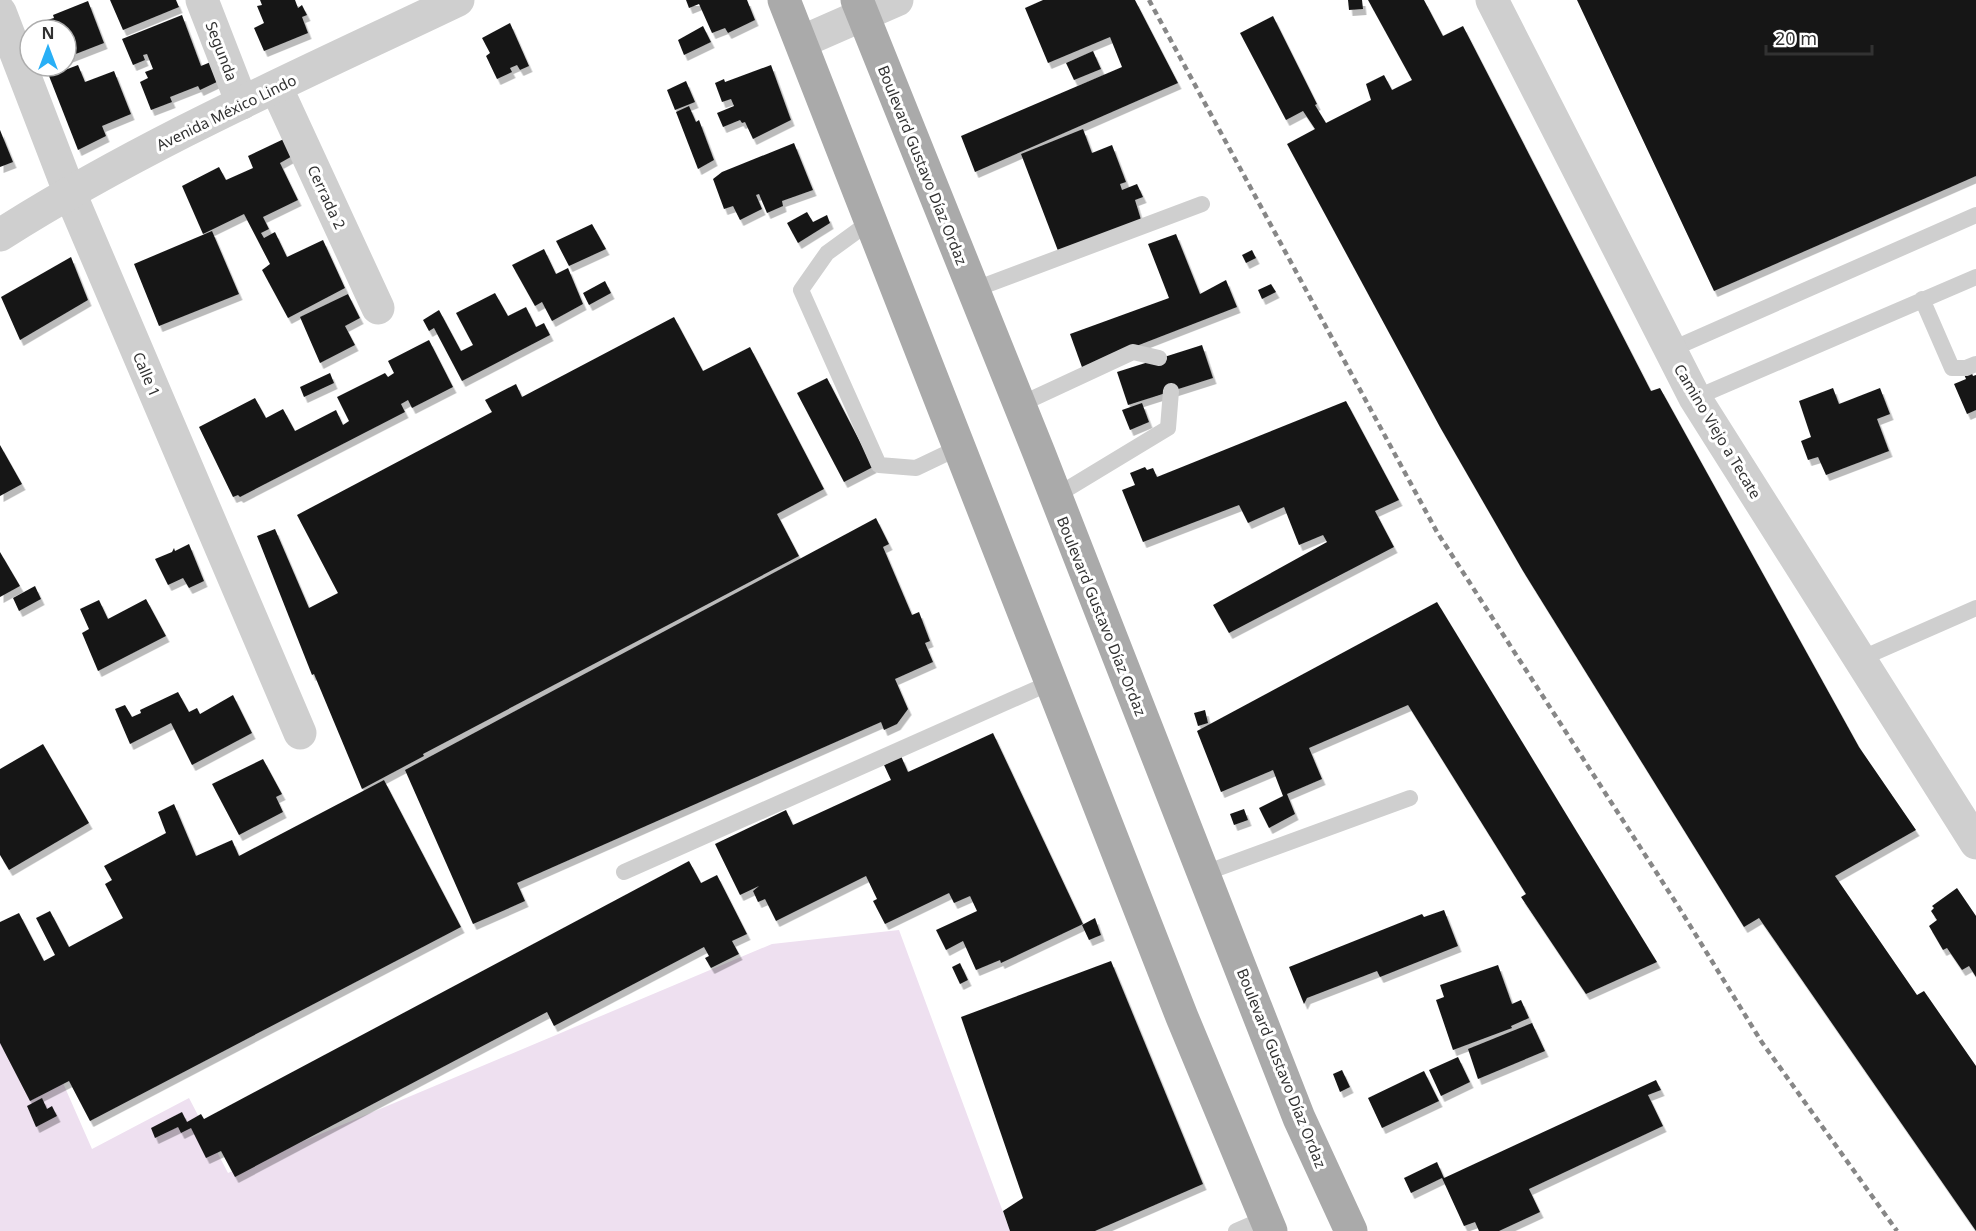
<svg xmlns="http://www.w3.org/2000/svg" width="1976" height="1231" viewBox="0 0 1976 1231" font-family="'Noto Sans',sans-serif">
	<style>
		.green { fill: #eee0f0 }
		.building { fill: #191919; filter: url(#shadow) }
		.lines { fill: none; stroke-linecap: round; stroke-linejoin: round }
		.service { stroke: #cfcfcf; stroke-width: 16 }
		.minor { stroke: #cfcfcf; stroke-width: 33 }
		.tertiary { stroke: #cfcfcf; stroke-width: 33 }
		.primary { stroke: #aaa; stroke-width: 33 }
		.rail { stroke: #878787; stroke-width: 4.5; stroke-dasharray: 6 4.5; stroke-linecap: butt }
		.labels { text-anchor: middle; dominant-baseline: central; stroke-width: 6; stroke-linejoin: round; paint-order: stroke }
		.street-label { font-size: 15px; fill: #323232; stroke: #fff }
	</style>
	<defs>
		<filter id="shadow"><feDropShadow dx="3.5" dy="6" stdDeviation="0" flood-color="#0004"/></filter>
	</defs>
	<rect width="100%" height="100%" fill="#fff"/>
	<!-- green -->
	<path class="green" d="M899,930L1010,1231H0V1033L34,1017L92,1149L189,1098L228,1173L772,944Z"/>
	<!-- building -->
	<path class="building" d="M110,0H176L179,7L123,30Z
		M260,0H295L298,8L302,5L307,15L302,17L308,33L264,51L254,28L264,23L257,6L262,5Z
		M686,0H747L755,20L728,33L725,28L712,33L699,4L689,8Z
		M1043,0H1135L1178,83L975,172L961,136L1122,67L1110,37L1048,63L1025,8Z
		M1348,0H1362L1363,9L1349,10Z
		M1368,0H1424L1443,36L1463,26L1651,391L1660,388L1859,747L1916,830L1835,876L1917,995L1924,991L1976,1066V1231L1759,918L1744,927L1523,571L1440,427L1287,144L1315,129L1303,111L1286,120L1240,33L1273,16L1317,104L1315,105L1326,123L1371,100L1366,84L1384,75L1392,90L1412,80Z
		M1577,0H1976V176L1714,291Z
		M88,1L104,43L68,57L66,30H51L47,20L54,18L53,15Z
		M182,15L201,66L213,61L221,80L200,90L198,86L170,97L172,102L151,110L140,82L148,78L145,72L153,69L147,54L143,55L145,60L133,65L122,39Z
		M510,23L529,66L520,70L517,65L510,68L512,72L497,79L486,56L490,53L482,38Z
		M703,26L711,42L684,55L678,40Z
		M1093,51L1101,69L1074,80L1066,63Z
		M78,65L85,82L114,71L131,114L102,126L106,136L78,150L49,76Z
		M771,65L791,120L753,139L745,122L742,123L740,120L723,127L717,113L734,106L731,99L722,102L715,83L724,79L725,82Z
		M686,81L695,102L675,110L667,90Z
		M689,106L696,122L699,120L714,160L698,169L676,112Z
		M1083,129L1092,153L1112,145L1126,182L1120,184L1122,190L1137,184L1143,197L1135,200L1142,223L1060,256L1021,154Z
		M0,130L13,162L0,167Z
		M288,137L296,154L280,163L298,200L263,217L269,229L261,233L264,238L275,232L287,257L323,240L345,288L288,318L262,270L270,264L244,214L203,234L182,186L219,167L226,180L253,168L248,156Z
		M794,143L813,190L782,201L783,206L767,213L759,194L756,195L762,209L740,220L733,206L724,209L713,179L722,172Z
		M807,212L813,222L827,215L830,223L798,243L787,223Z
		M592,224L606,249L569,266L556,241Z
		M212,231L239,294L159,326L134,264Z
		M1176,234L1200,294L1226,280L1237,307L1108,357L1083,370L1070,334L1169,298L1148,244Z
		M544,249L556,274L568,268L583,304L552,321L542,302L535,306L512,265Z
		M1252,250L1256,258L1246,263L1242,255Z
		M71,257L88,300L20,340L1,297Z
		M605,281L611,293L589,305L583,293Z
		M1271,284L1276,292L1262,299L1258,290Z
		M495,293L508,316L526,307L536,327L544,323L550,335L462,381L434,328L429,331L423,320L439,310L461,351L473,345L456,313Z
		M348,294L360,318L345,326L355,345L320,363L300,317Z
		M674,317L703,371L750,347L824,489L777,514L799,556L423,754L424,756L362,789L314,674L312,675L257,536L275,529L309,608L338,593L297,515L492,412L485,400L516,384L522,397Z
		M429,340L453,387L412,408L408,400L401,404L405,412L240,497L238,495L233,497L199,427L255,398L266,418L283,409L295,431L336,410L343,425L349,421L337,397L385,373L388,377L394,373L388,361Z
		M1202,345L1213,378L1128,405L1117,372Z
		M1971,371L1973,376L1976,375V410L1967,414L1954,384L1966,379L1964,374Z
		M330,373L334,383L304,397L300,387Z
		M827,378L873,467L844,482L797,393Z
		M1833,388L1839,404L1880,388L1890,414L1877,419L1889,451L1826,475L1818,457L1808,460L1801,441L1811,437L1799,401Z
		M1346,401L1399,500L1375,511L1394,547L1229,633L1213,605L1327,542L1323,535L1299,545L1284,507L1248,523L1239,505L1143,542L1122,490L1135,485L1130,473L1145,467L1147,470L1153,468L1157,477Z
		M1142,403L1149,422L1130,430L1122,410Z
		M0,445L22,484L0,496Z
		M876,518L889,544L883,547L912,615L919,612L930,641L925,643L933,662L895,679L908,709L897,724L884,730L881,722L517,883L525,901L473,924L405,770Z
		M189,544L204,581L189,588L183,578L168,585L155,559L172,552L174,548L175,551Z
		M0,552L20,586L0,597Z
		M35,586L41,599L19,611L13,598Z
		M146,599L166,636L98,671L82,633L89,629L80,609L99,600L108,619Z
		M1437,602L1577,832L1657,962L1586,994L1521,897L1526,894L1408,705L1309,748L1322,779L1287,794L1295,814L1269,828L1259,808L1283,796L1273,770L1221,792L1197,731Z
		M178,692L189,712L197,708L200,714L233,695L252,733L192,765L171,723L130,744L115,709L125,705L132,717L141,713L140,710Z
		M1205,710L1208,723L1198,726L1194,713Z
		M993,733L1083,924L1001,963L1000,960L976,970L963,941L946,950L936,930L977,911L970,896L954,903L949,893L885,924L873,901L877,899L866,876L776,921L765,899L758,902L753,891L759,886L740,895L715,844L786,810L793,825L891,780L884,765L901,756L908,772Z
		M43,744L89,823L9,870L0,855V769Z
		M263,759L282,794L276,797L283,812L239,835L212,784Z
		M384,780L461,927L90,1121L69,1081L30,1101L0,1043V922L19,913L44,961L55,955L36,918L50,911L69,947L123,918L105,884L112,880L104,866L166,833L158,812L174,804L196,856L232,840L239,856Z
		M1244,809L1248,820L1234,825L1230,814Z
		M689,861L701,883L717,875L747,934L732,941L739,954L711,968L705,958L709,956L704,947L554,1026L547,1012L235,1177L221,1151L206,1158L191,1128L181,1133L178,1127L155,1138L151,1128L182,1112L187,1122L201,1114L204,1119Z
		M1957,888L1976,916V977L1969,966L1962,970L1947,948L1943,950L1929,926L1937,920L1931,911L1934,908L1932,906Z
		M1444,910L1458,946L1380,977L1377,971L1307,998L1304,1004L1289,967L1422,914L1424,917Z
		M1095,918L1101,935L1089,940L1082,925Z
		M1111,961L1203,1184L1095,1231H1010L1003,1211L1023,1198L961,1017Z
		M960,963L968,980L960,984L952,967Z
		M1498,965L1512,1004L1521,1000L1529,1018L1511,1026L1512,1028L1453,1050L1436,1000L1444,997L1440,985Z
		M1532,1023L1545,1051L1478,1079L1468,1049Z
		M1458,1057L1470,1082L1441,1096L1429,1070Z
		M1342,1070L1350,1087L1340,1092L1333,1074Z
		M1424,1071L1439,1101L1382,1128L1368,1098Z
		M1656,1080L1661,1090L1648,1095L1663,1126L1529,1189L1540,1212L1499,1231H1479L1475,1222L1464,1226L1442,1178L1411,1193L1404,1178L1437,1162L1444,1178Z
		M42,1098L47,1109L52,1106L57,1116L36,1127L27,1106Z"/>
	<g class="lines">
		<!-- service -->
		<path class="service" d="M871,221L827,253L801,290L879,465L916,468L960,447
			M973,290L1202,204
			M1922,299L1952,368H1966L1976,364
			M1670,350L1976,215
			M1695,398L1976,277
			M1019,405L1133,352L1159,358
			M1054,497L1168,428L1171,391
			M1860,659L1976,608
			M624,872L1052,682
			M1205,873L1410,798
			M1236,1231L1266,1218"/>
		<!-- minor -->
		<path class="minor" d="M202,0L242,103
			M1492,0L1695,398L1976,843
			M0,12L69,191L300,733
			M801,42L897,0
			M276,87L378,308"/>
		<!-- tertiary -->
		<path class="tertiary" d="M0,235C145,143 303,74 458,0"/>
		<!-- primary -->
		<path class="primary" d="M784,0L1182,1017L1271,1231
			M857,0L1039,453L1299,1118L1351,1231"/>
		<!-- rail -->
		<path class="rail" d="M1149,0L1437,532L1678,906L1761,1041L1897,1231"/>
	</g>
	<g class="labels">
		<!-- street labels -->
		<g class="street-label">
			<text transform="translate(222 51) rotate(69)">Segunda</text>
			<text transform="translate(226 112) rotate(-26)">Avenida México Lindo</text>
			<text transform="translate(923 165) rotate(68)">Boulevard Gustavo Díaz Ordaz</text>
			<text transform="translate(327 197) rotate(65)">Cerrada 2</text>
			<text transform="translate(147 374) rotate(67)">Calle 1</text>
			<text transform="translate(1718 431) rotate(59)">Camino Viejo a Tecate</text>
			<text transform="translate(1102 616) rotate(68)">Boulevard Gustavo Díaz Ordaz</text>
			<text transform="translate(1282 1068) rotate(68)">Boulevard Gustavo Díaz Ordaz</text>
		</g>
	</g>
	<!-- north arrow -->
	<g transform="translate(48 48)"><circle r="28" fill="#ffffff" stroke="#adadad" stroke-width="1.5"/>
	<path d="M0-4.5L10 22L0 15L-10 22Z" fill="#28aff6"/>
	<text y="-9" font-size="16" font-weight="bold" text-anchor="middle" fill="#323232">N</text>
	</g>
	<!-- scale -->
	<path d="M1766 45v9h106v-9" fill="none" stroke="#323232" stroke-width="3"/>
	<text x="1775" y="45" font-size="18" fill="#323232" stroke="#ffffff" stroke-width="4.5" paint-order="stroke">20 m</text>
</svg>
